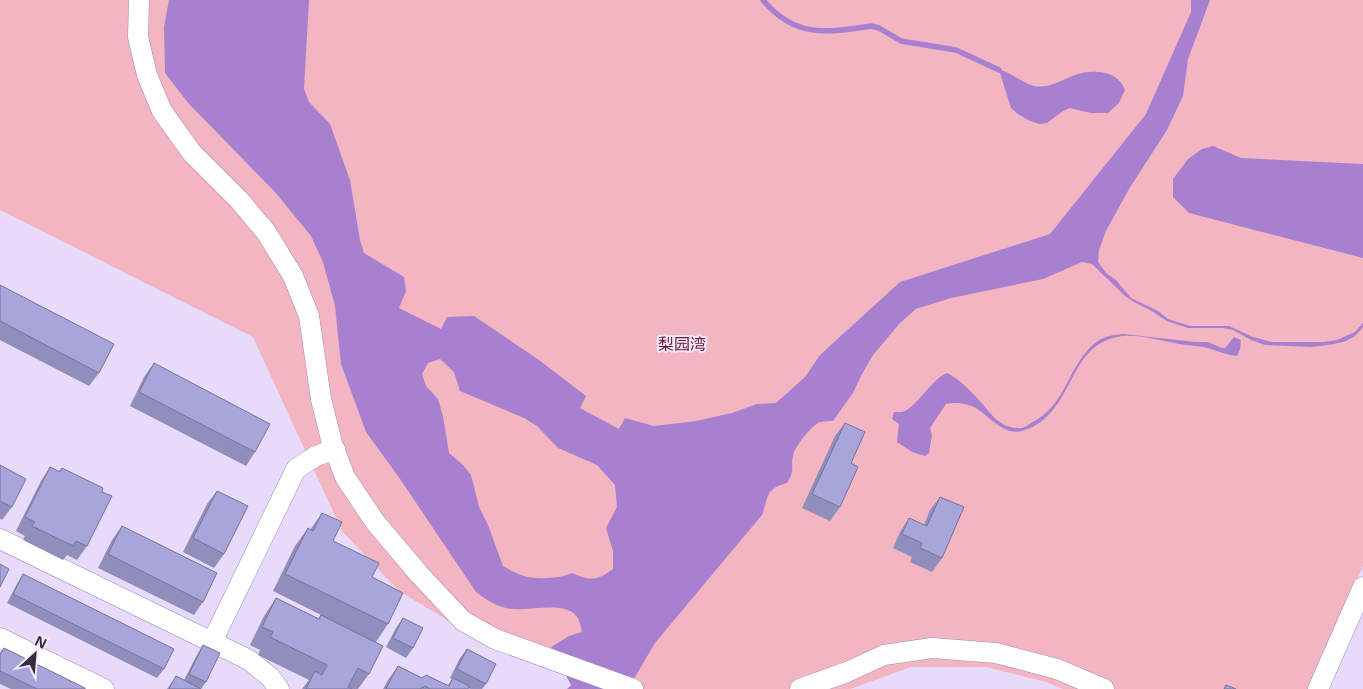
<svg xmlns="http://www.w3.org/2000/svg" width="1363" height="689" viewBox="0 0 1363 689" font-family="'Noto Sans','Noto Sans SC',sans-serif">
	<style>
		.green { fill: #f3b5c1 }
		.water { fill: #a880d0; fill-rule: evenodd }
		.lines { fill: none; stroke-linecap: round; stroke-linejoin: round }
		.stream { stroke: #a880d0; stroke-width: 5.5 }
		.minor-casing { stroke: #a18abb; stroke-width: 21 }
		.minor { stroke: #fff; stroke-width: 20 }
		.wall { fill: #908ebb }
		.building { fill: #a7a5da; stroke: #757499 }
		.labels { text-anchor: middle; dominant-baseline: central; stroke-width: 4; stroke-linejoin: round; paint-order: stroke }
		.park-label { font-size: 16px; fill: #6d1633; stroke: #f3e9ff }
	</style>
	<rect width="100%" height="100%" fill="#e8dafa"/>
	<!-- green -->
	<path class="green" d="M0,0H1363V566L1308,689H1063L1046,682L986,667H911L850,689H601L480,640L399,591L342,531L253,337L0,210Z"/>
	<!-- water -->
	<path class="water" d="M169,0H309L304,89L309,102L330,124L350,180L360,240L364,253L404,277L406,291L399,308L441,329L447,317L474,316L539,360L586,396L580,408L619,429L625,418L654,426L696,421L732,413L757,404L776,403L805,377L820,355L900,282L1050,234L1146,114L1191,12V0H1210L1188,59L1183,96L1167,130L1129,189L1106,231L1099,250L1098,262L1106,273L1116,280L1131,298L1158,311L1168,319L1190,326H1229L1253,337L1272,342H1324L1337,340L1355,332L1363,323V327L1355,336L1346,341L1334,344L1313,347L1265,345L1251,340L1233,330L1223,328H1188L1167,321L1150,310L1134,302L1125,296L1092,264L1082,262L1043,279L951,298L916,309L900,323L873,355L862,374L853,393L833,421C829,421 824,421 820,422C812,425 794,447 793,456C790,468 796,469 787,483C765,489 769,496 762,515L655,643L628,689H567L571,685L551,647L569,636L582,632C581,628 580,621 577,617C566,599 526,613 506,608C494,605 485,599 476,592L398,476L366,432L341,364L335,306L323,262L311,236L275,192L189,104L165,73L164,27ZM440,359L454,372L460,391L524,418L537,426L558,448L597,465L615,485L617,507L606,528L613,551V569C597,581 590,581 572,573C559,579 534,580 521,575C515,573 509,569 503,566L488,525L479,507L471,475L463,465L449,453L443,416L438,399L426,386L422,374L428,363Z
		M999,70C1012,72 1021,83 1034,86C1049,89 1061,80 1075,75C1093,69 1118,70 1125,90L1119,103L1108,113H1091L1070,108L1063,111L1047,123L1039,124L1030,121L1018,114L1011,108Z
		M1213,146L1241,158L1363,164V258L1189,213L1173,197V179L1188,159L1202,149Z
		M1123,334L1195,342H1208L1222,348H1225L1234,337L1241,340L1240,349L1237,356C1226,355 1218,351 1208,348C1201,346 1193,346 1186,345C1167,342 1140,334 1122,336C1064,344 1077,415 1022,431C1004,436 989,416 976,408C966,403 956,402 946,404L930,428L932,435L929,453L925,456L912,452L897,442L899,424L892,419L894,412C897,412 899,412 902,412C917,408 930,380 947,373C959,379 970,390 979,400C990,412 998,427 1017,428C1022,429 1027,426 1031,423C1069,404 1067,363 1098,341C1105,336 1114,335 1123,334Z"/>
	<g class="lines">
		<!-- stream -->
		<path class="stream" d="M763,0C794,38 827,33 871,26L879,28L901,41L956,50L999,70"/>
		<defs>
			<path id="minor" d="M139,0L138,37L147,75L162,111L192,153L240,201L266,232L293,276L309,316L321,399L332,443L345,477L375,522L419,574L463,621L495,639L633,689
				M0,539L249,660L270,677L279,689
				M0,638L104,689
				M212,642L296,469L316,456L335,449
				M800,689L847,672L884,655L932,648L996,653L1057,669L1104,689
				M1318,689L1363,587"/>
		</defs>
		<!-- minor casing -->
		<use href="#minor" class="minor-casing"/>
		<!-- minor -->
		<use href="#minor" class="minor"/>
	</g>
	<!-- wall -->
	<path class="wall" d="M0,285L99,373L89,386L0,340Z
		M154,363L255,452L246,466L130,406L144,377Z
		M845,423L851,463L840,507L830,521L802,508L835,436Z
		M0,465L12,507L2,520L0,519Z
		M50,467L59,471L62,468L102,492L87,546L77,560L67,555L63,560L23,540L25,536L16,531L41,481Z
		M217,491L224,554L214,568L183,552L207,504Z
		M940,497L942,558L932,572L910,562L912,557L893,548L900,532L909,518L924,525L930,510Z
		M322,513L333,541L372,577L388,624L376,642L369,674L358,689H302L309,680L258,655L260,650L250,645L264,616L276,598L318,619L321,615L273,591L295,546L308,528L310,530Z
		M122,526L203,602L194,615L98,568L112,540Z
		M23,574L164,669L157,678L7,603L17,584Z
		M403,618L413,648L406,658L386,647L396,628Z
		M203,645L206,682L201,689H167L176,676L184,680L197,655Z
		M4,648L85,689H11L0,684V653Z
		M467,649L486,684L482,689H471L468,688V689H383L388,680L398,666L422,678L448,685L452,679L450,678L460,658Z"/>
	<!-- building -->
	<path class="building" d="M0,285L114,344L99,373L0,321Z
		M154,363L270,424L255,452L139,392Z
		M845,423L865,432L851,463L858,467L840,507L812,494Z
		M0,465L26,479L12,507L0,501Z
		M50,467L60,472L62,468L103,488L102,492L112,496L87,546L76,541L73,546L32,526L35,522L25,517Z
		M217,491L248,506L224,554L193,538Z
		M940,497L964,507L942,558L920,548L922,543L902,534L909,518L927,526Z
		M322,513L342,522L333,541L379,563L372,577L403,593L388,624L285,574L308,528L313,531Z
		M122,526L217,573L203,602L108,554Z
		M0,564L9,569L0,587Z
		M23,574L174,649L164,669L13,594Z
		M276,598L319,619L321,615L383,646L369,674L358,668L348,687L352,689H306L315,671L322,675L327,665L270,637L273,632L262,627Z
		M403,618L423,628L413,648L393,638Z
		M203,645L220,653L206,682L189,674Z
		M4,648L85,688V689H37L0,671V655Z
		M467,649L496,664L486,684L457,669Z
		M398,666L422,678L426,675L449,686L453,678L469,686L468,689H430L425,686L420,689H386Z
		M176,676L201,689H169Z
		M1226,685L1236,689H1224Z"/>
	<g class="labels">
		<!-- park labels -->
		<g class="park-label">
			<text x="682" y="344">梨园湾</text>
		</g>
	</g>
	<!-- north arrow -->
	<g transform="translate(35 654) rotate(26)" stroke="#f3e9ff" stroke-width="4" paint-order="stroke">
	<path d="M0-4L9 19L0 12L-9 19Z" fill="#362d41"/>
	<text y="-8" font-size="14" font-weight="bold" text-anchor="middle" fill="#362d41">N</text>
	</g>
</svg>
